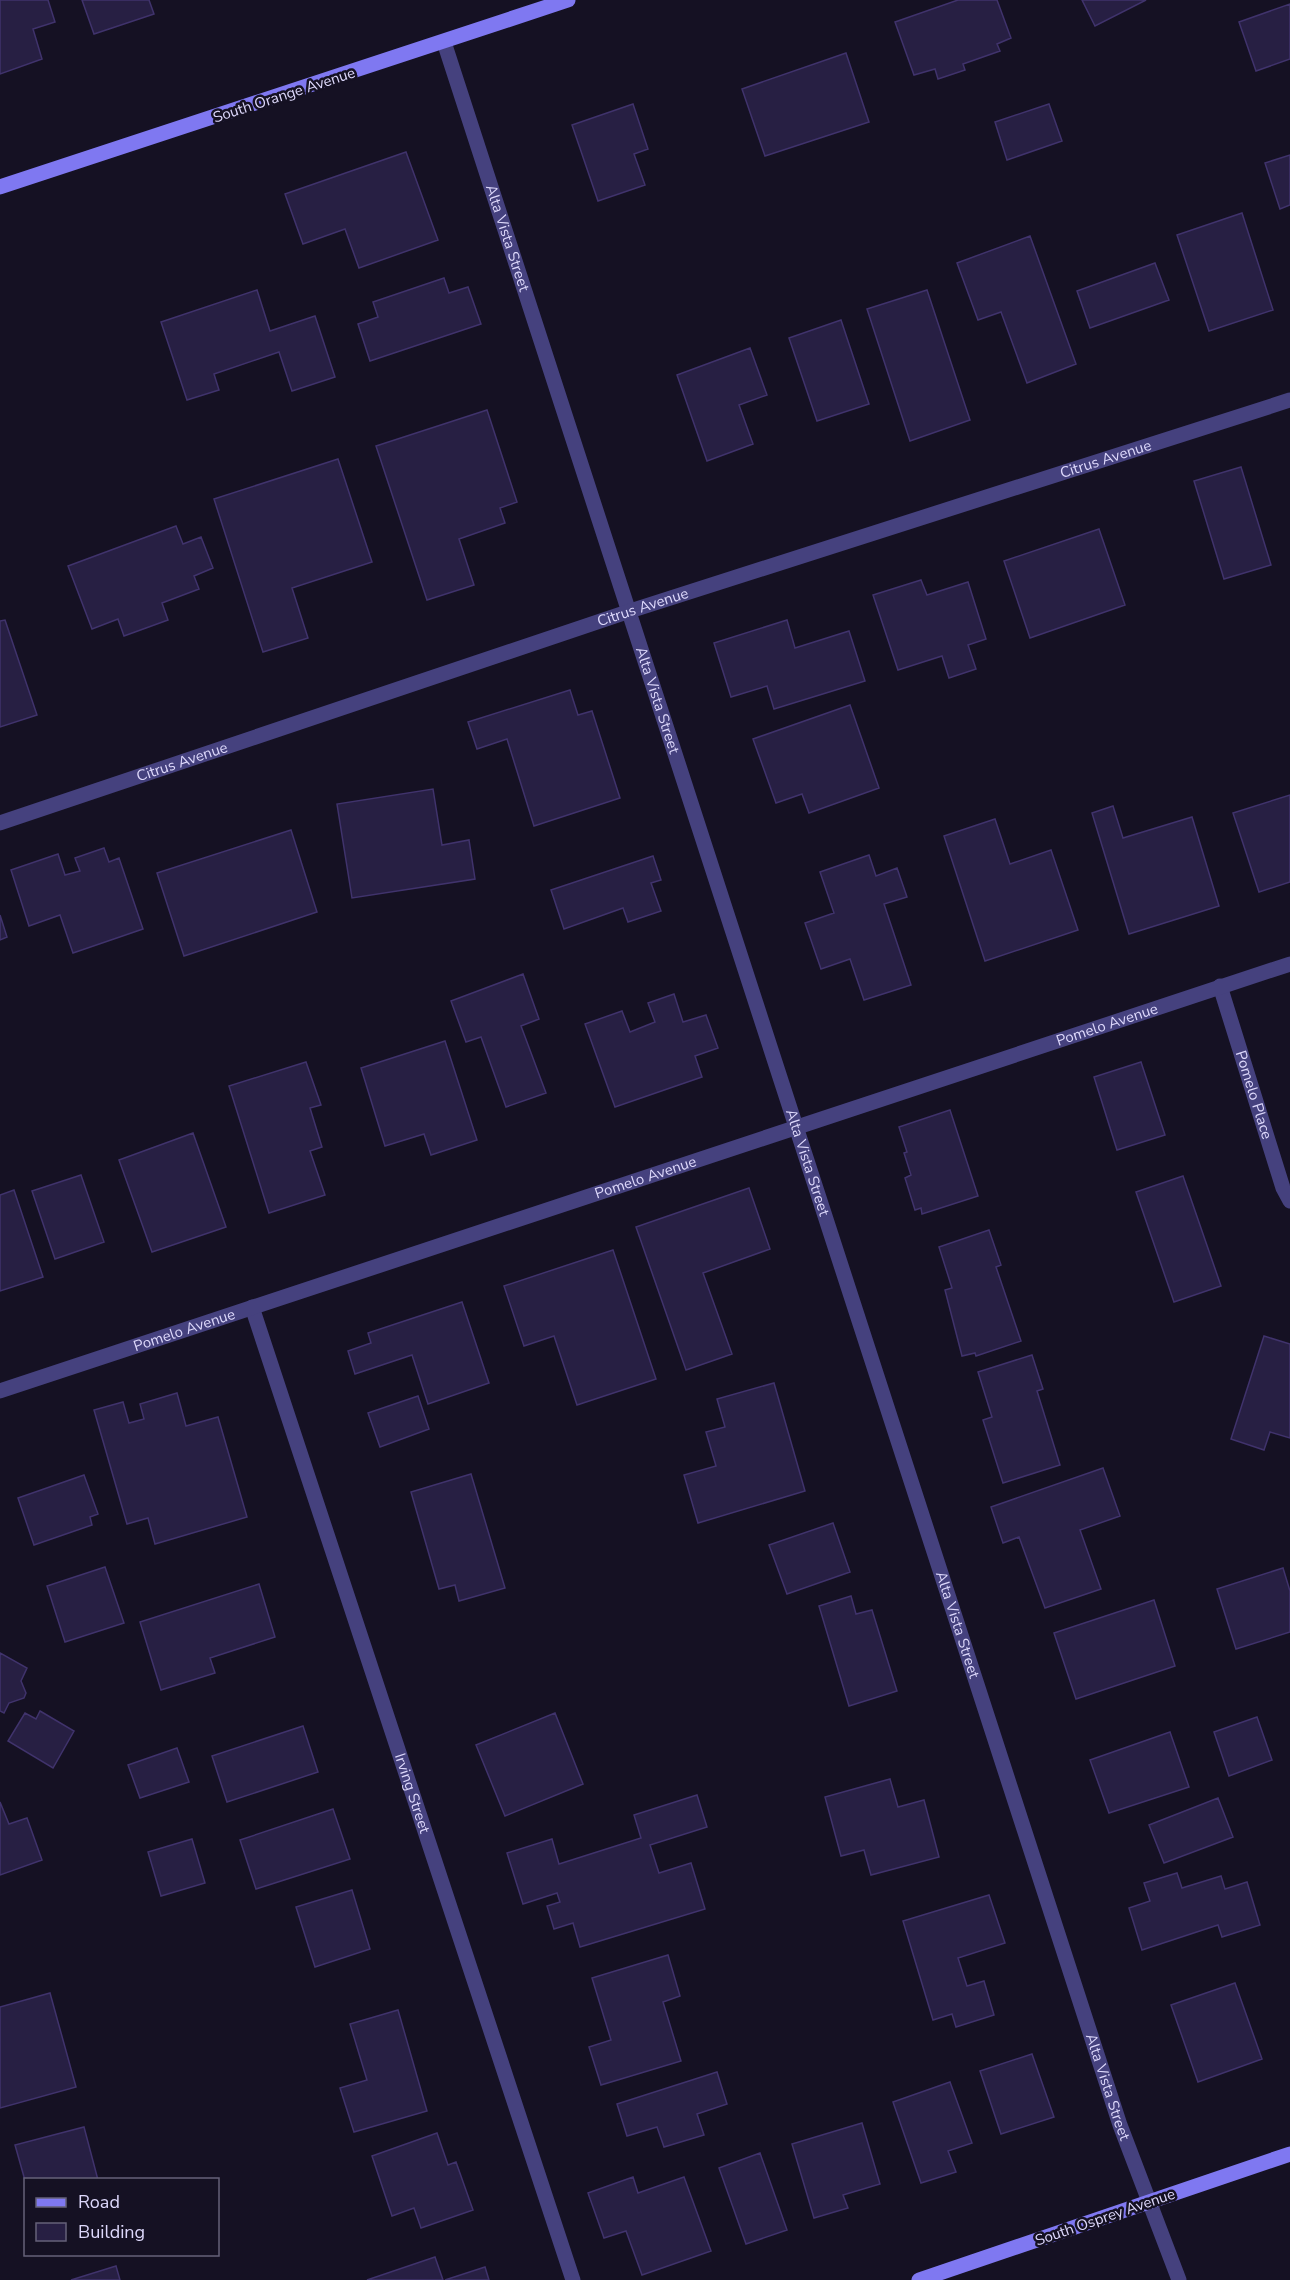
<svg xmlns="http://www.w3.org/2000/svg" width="1290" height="2280" viewBox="0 0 1290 2280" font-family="'Nunito Sans',sans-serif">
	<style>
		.building { fill: #271f43; stroke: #40336c; stroke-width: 1.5 }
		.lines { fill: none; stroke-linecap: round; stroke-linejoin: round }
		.street { stroke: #45417e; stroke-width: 15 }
		.secondary { stroke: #7f78f1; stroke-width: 15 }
		.labels { text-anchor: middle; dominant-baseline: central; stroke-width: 5; stroke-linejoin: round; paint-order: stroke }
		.street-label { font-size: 15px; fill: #ddd8fb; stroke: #151123 }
	</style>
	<rect width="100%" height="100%" fill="#151123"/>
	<!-- building -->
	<path class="building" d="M0,0H48L55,22L33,29L42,59L0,74Z
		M82,0H149L154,14L94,34Z
		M958,0H997L1011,38L997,44L1000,51L963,64L965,70L938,79L935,69L914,75L895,22Z
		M1082,0H1146L1095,26Z
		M1290,4V59L1256,71L1239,22Z
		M846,53L869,122L765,156L742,89Z
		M633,104L648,149L634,154L645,185L598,201L572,125Z
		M1049,104L1062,141L1007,160L995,122Z
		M406,152L438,240L359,268L345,229L303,244L285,194Z
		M1290,155V205L1280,209L1265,163Z
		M1242,213L1273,310L1209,331L1177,235Z
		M1030,236L1076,364L1027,383L1001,312L978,320L957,263Z
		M1155,263L1169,300L1090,328L1077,291Z
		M444,278L449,293L468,287L481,324L370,361L358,324L378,317L373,302Z
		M257,290L270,331L315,316L335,377L292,391L279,352L214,374L219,390L187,400L161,322Z
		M927,290L970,420L910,441L867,309Z
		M841,320L869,404L817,421L789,338Z
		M750,348L767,395L739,405L753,444L707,461L677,375Z
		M487,410L517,502L500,508L505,523L459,539L474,585L427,600L376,446Z
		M338,459L372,562L292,588L308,638L263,652L214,499Z
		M1241,467L1271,565L1224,579L1194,481Z
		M176,526L183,544L201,537L213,568L194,576L199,589L162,603L168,620L124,636L118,619L92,629L68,566Z
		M1099,529L1125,605L1030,638L1004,561Z
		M921,580L927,595L968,582L986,639L968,645L976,669L949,678L942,656L898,670L873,595Z
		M5,620L37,715L0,727V621Z
		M787,620L795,648L849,631L865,681L774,709L767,686L731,697L714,643Z
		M570,690L578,715L592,711L620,798L534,826L507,739L477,749L468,722Z
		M850,705L879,788L809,813L802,794L776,803L753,739Z
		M433,789L442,845L469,840L475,879L352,898L337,804Z
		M1290,795V882L1259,892L1233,813Z
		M1113,806L1123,838L1192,817L1219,906L1129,934L1092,813Z
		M995,819L1010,864L1051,850L1078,930L985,961L944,836Z
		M291,830L317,912L184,956L157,873Z
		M104,848L109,862L119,858L143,929L73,953L60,915L29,926L11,870L58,854L65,875L80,871L75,858Z
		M869,855L876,876L897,868L907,897L884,904L911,985L864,1000L850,959L821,969L805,923L834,913L820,872Z
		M653,856L661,880L651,883L661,911L628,922L623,908L564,929L551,890Z
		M0,915L7,937L0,940Z
		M523,974L539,1019L521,1026L546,1093L506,1107L481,1037L466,1042L451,1001Z
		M674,994L683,1022L706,1015L718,1048L695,1056L702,1077L615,1107L585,1024L622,1011L630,1032L655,1022L648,1003Z
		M445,1041L477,1140L431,1155L424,1134L385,1146L361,1068Z
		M306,1062L321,1105L310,1108L322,1147L310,1151L325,1195L269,1213L229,1086Z
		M1141,1062L1165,1135L1117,1150L1094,1077Z
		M950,1110L978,1196L922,1214L921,1208L915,1210L905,1178L911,1175L904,1153L907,1152L899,1127Z
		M193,1133L226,1227L152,1252L119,1160Z
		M81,1175L104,1242L55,1259L32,1191Z
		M1183,1176L1221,1286L1174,1302L1136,1192Z
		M749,1188L770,1249L703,1273L732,1354L686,1370L636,1227Z
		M14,1190L43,1277L0,1291V1195Z
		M989,1230L1001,1265L996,1267L1021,1341L976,1356L975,1353L962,1356L945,1290L952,1288L939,1247Z
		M613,1250L656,1379L577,1405L554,1336L524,1346L504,1286Z
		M462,1302L489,1383L428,1404L412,1355L355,1374L348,1351L371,1343L368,1333Z
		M1264,1336L1290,1344V1438L1270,1432L1264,1450L1231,1439Z
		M1032,1355L1043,1389L1037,1391L1060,1465L1003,1483L983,1420L992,1417L978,1372Z
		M774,1383L805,1491L698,1523L684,1475L716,1466L706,1432L725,1427L717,1399Z
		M177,1393L186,1426L218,1417L247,1517L155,1544L148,1518L127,1524L94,1410L123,1402L129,1423L144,1419L140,1404Z
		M418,1396L429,1429L380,1447L368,1413Z
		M1103,1468L1120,1516L1080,1530L1101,1589L1045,1608L1019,1537L1003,1543L991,1507Z
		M471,1474L505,1588L459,1601L455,1585L439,1589L411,1492Z
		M84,1475L98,1514L90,1517L92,1525L34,1545L18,1498Z
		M833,1523L850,1572L787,1594L769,1545Z
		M105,1567L124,1623L65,1642L47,1586Z
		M1283,1568L1290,1591V1632L1236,1649L1217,1589Z
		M259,1584L275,1637L210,1658L215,1673L161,1690L140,1622Z
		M851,1596L856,1614L872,1610L897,1691L849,1706L819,1606Z
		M1154,1600L1175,1666L1076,1699L1054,1633Z
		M0,1653L27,1668L21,1681L26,1693L24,1698L9,1703L4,1713L0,1711Z
		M40,1711L74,1731L53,1768L8,1741L25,1713L36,1719Z
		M555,1713L583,1784L505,1816L476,1745Z
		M1257,1717L1272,1760L1229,1776L1214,1732Z
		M303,1726L318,1772L227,1802L212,1756Z
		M1170,1732L1189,1787L1109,1813L1090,1760Z
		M177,1748L189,1782L140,1798L128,1765Z
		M890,1779L898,1807L924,1800L939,1857L871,1875L864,1850L841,1856L825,1797Z
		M697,1795L707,1827L650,1845L659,1873L691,1863L705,1909L580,1947L573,1923L554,1929L547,1906L560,1902L557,1893L523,1904L507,1853L552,1839L559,1864L641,1838L634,1815Z
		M1218,1798L1233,1837L1164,1863L1149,1825Z
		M0,1802L9,1824L27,1818L42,1860L0,1875Z
		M333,1809L350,1859L256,1889L240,1840Z
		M192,1839L205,1883L161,1896L148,1852Z
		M1177,1873L1182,1888L1221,1876L1225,1889L1247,1882L1260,1925L1222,1937L1218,1925L1142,1950L1129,1908L1150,1901L1144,1883Z
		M352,1890L370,1949L315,1967L296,1907Z
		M989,1895L1005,1943L958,1958L967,1986L984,1981L994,2015L956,2027L952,2014L933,2020L903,1921Z
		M668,1955L680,1996L663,2002L681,2061L601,2085L589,2047L611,2040L592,1978Z
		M1235,1983L1262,2059L1198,2082L1171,2005Z
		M50,1993L76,2087L0,2108V2007Z
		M398,2010L427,2111L354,2132L340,2088L367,2080L350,2024Z
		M1032,2054L1054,2117L1001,2134L980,2071Z
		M717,2072L727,2104L697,2114L704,2135L664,2147L657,2127L627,2136L617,2104Z
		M950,2082L972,2143L948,2151L956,2172L921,2183L893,2102Z
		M862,2123L880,2184L843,2195L848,2208L814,2218L792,2144Z
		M84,2127L98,2180H26V2184L15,2145Z
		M437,2133L448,2165L456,2162L473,2210L421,2228L414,2208L392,2216L372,2156Z
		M760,2153L787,2230L746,2244L719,2168Z
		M633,2177L638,2193L684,2177L711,2251L642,2275L626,2231L604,2238L588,2193Z
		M435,2257L443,2280H367Z
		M116,2266L120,2280H71Z
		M485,2267L489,2280H445Z"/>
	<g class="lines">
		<!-- street -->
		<g class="street">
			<path id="s1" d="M444,42L1120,2125L1179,2280"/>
			<path id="s2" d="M0,823L630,611L1290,400"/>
			<path id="s3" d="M1220,986L1283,1188L1290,1201"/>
			<path id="s4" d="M252,1307L573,2280"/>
			<path id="s5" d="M0,1391L1290,964"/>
		</g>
		<!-- secondary -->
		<path class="secondary" d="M0,187L568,0
			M919,2280L1290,2154"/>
	</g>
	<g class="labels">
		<!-- street labels -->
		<g class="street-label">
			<text transform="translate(284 95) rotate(-18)">South Orange Avenue</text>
			<text stroke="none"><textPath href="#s1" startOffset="206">Alta Vista Street</textPath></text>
			<text stroke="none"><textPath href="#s2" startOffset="1164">Citrus Avenue</textPath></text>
			<text stroke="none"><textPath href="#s2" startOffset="678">Citrus Avenue</textPath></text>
			<text stroke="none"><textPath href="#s1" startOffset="692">Alta Vista Street</textPath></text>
			<text stroke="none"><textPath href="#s2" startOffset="192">Citrus Avenue</textPath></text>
			<text stroke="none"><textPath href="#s5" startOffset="1166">Pomelo Avenue</textPath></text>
			<text stroke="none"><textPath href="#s3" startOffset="114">Pomelo Place</textPath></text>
			<text stroke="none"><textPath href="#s1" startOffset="1178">Alta Vista Street</textPath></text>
			<text stroke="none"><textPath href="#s5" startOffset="680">Pomelo Avenue</textPath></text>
			<text stroke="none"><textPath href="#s5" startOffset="194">Pomelo Avenue</textPath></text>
			<text stroke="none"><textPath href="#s1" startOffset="1664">Alta Vista Street</textPath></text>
			<text stroke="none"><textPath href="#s4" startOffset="512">Irving Street</textPath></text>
			<text stroke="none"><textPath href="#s1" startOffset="2150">Alta Vista Street</textPath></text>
			<text transform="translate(1105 2217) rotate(-19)">South Osprey Avenue</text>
		</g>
	</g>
	<!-- legend -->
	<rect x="24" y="2178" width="195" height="78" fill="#151123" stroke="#656179" stroke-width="1.5"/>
	<rect x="36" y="2198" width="30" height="9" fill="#7f78f1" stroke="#656179" stroke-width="1.5"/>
	<text x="78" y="2208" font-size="18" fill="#ddd8fb">Road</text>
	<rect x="36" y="2223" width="30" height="18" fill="#271f43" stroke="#656179" stroke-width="1.5"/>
	<text x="78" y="2238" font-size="18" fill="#ddd8fb">Building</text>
</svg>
